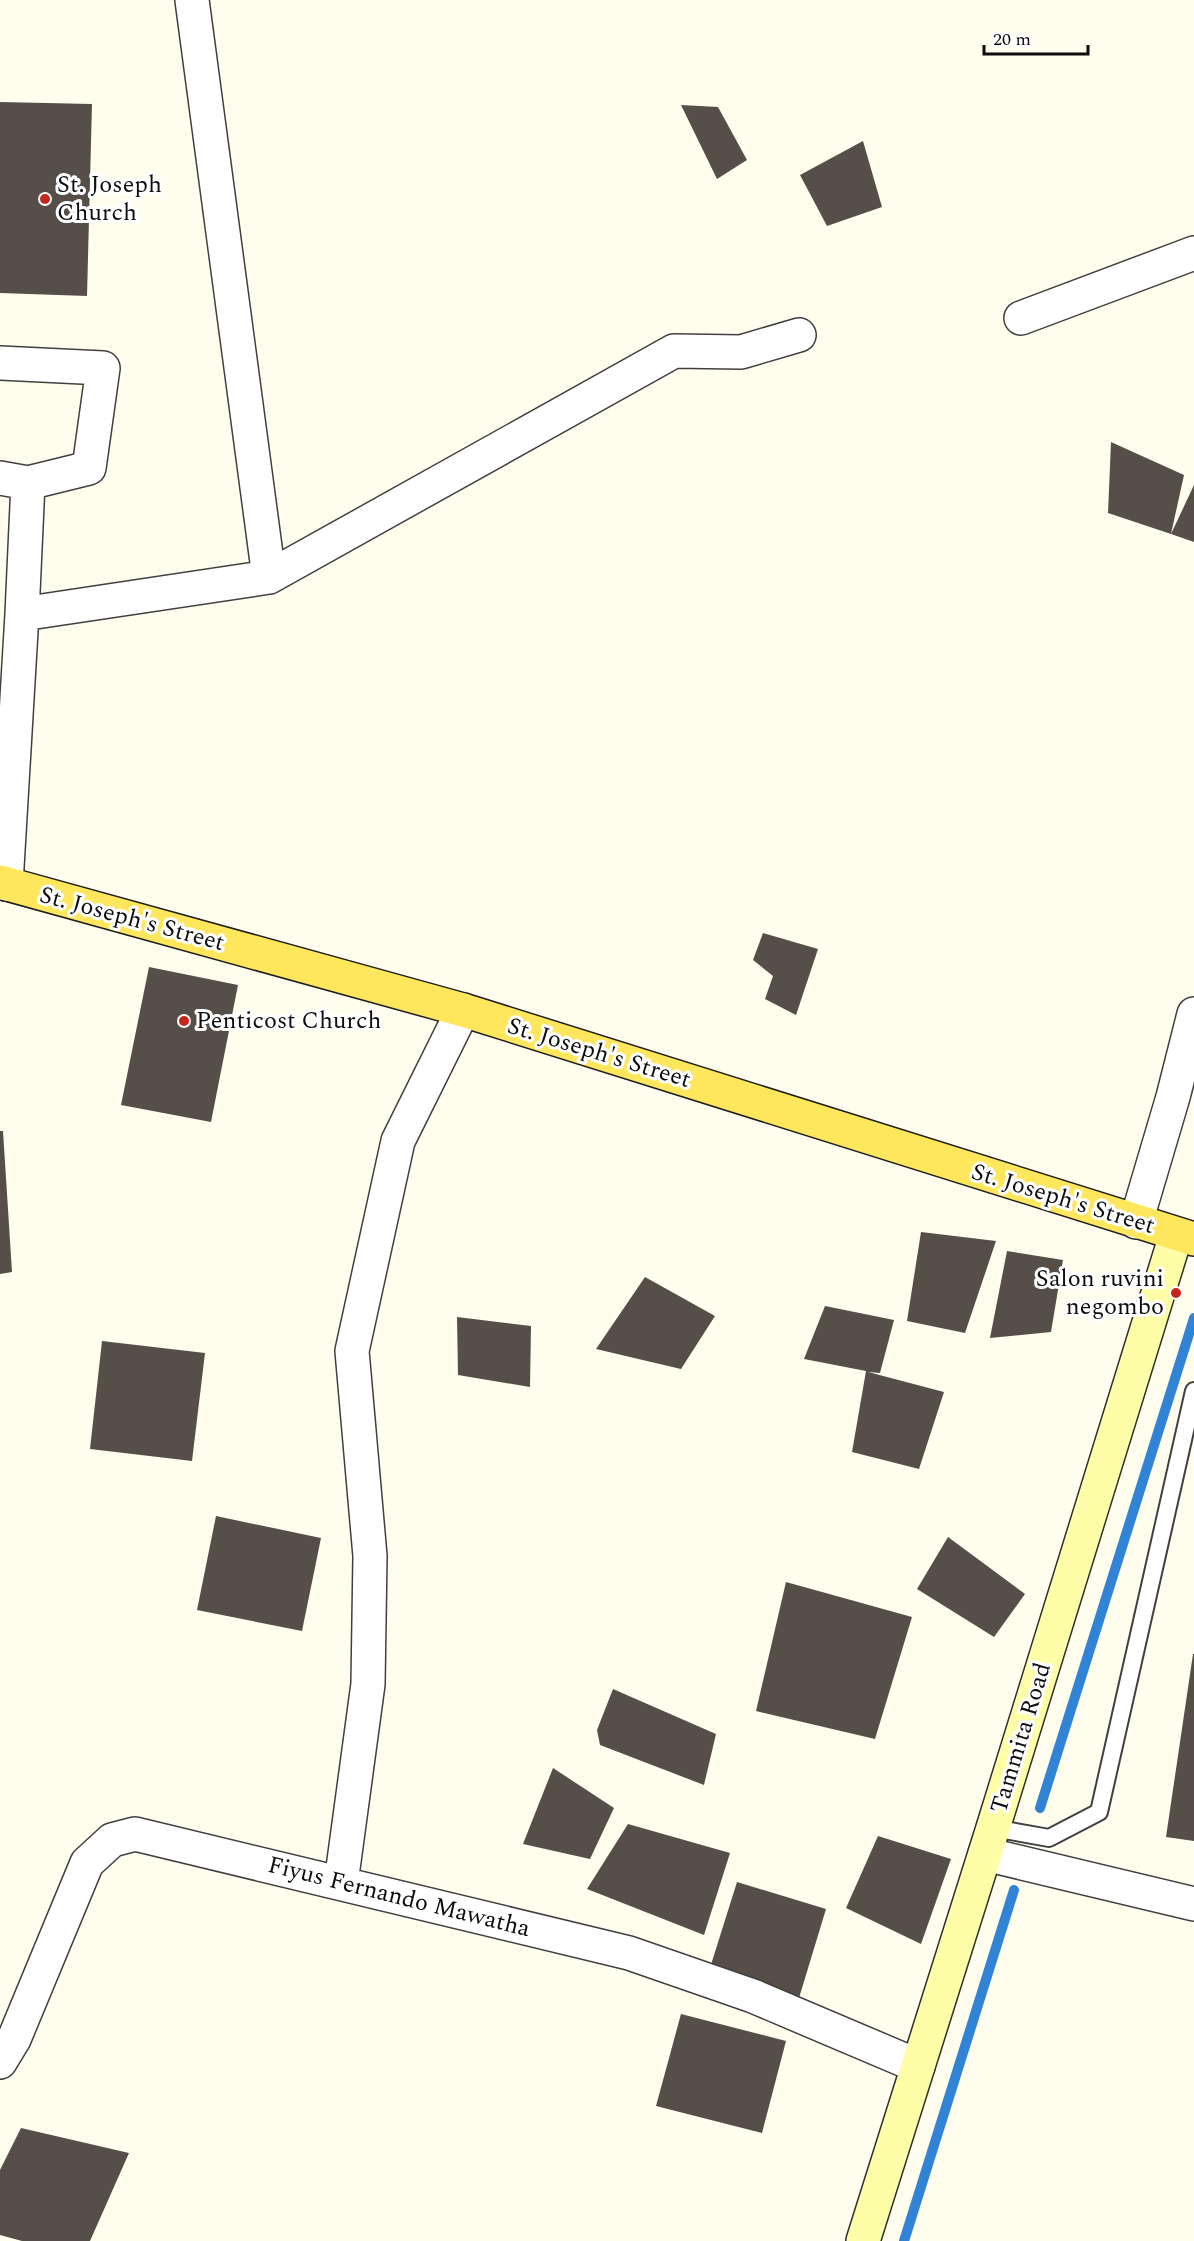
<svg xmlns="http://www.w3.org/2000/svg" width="1194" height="2241" viewBox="0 0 1194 2241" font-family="Spectral,serif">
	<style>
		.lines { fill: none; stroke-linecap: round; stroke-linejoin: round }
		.stream { stroke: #3184d5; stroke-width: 10 }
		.building { fill: #564f49 }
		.lane-casing { stroke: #404040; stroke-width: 20 }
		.street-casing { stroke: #404040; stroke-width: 36 }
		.secondary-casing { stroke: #2f2f2f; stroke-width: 36 }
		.primary-casing { stroke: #1e1e1e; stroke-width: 36 }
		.lane { stroke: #fff; stroke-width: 16 }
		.street { stroke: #fff; stroke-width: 33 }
		.secondary { stroke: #fffea8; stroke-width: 33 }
		.primary { stroke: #ffe75d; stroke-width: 33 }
		.poi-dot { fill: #c5251d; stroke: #fff; stroke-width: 2 }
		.labels { text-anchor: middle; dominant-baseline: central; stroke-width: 6; stroke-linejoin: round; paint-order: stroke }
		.poi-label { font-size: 24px; fill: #0d0d0d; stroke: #fff; text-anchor: start }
		.street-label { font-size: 24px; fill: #0d0d0d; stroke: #fff }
	</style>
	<rect width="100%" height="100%" fill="#fffded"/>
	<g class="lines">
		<!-- stream -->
		<path class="stream" d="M1040,1808L1194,1318
			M904,2241L1014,1890"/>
	</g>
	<!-- building -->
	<path class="building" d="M0,102L92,104L87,296L0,293Z
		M681,105L718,107L747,160L717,179Z
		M863,141L882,207L827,226L800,175Z
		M1111,442L1184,475L1171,534L1108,513Z
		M1194,485V542L1171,534Z
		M763,933L818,949L796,1015L765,999L773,976L753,960Z
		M149,967L238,985L211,1122L121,1105Z
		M0,1131H3L12,1272L0,1274Z
		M921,1232L996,1241L965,1333L907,1321Z
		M1007,1251L1063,1260L1051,1332L990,1338Z
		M645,1277L715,1316L681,1369L596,1349Z
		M825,1306L894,1320L880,1373L868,1372L944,1392L919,1469L852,1452L866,1371L804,1359Z
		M457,1317L531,1326L530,1387L458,1375Z
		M102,1341L205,1353L192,1461L90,1449Z
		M216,1516L321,1538L302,1631L197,1610Z
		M948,1537L1025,1594L994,1637L917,1589Z
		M786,1582L912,1617L875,1739L756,1711Z
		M1193,1654H1194V1841L1166,1837Z
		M613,1689L716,1734L704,1785L600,1745L597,1730Z
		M553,1768L614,1808L590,1859L523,1844Z
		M628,1824L730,1853L704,1935L587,1889Z
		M878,1836L951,1859L921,1944L846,1908Z
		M737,1882L826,1909L799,1998L709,1971Z
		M681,2014L786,2041L762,2133L656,2106Z
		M21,2128L129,2153L90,2241H22L0,2235V2170Z"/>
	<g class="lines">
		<defs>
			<path id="lane" d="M993,1828L1049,1838L1099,1812L1194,1391"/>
			<path id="street" d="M1021,318L1194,253
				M0,363L103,368L89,468L28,483L0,478
				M269,577L674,351L741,352L799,335
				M22,614L28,483
				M6,884L22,614L269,577L192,0
				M1136,1222L1173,1097L1194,1014
				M985,1854L1194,1904
				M341,1883L368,1684L370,1556L352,1351L398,1141L463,1010
				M0,2062L14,2039L87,1863L112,1840L135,1834L629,1953L753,1996L918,2066"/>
			<path id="secondary" d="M863,2241L993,1828L1176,1235"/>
			<path id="primary" d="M0,882L463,1010L1194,1239"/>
		</defs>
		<!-- lane casing -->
		<use href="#lane" class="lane-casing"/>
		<!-- street casing -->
		<use href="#street" class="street-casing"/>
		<!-- secondary casing -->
		<use href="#secondary" class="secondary-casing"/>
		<!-- primary casing -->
		<use href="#primary" class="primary-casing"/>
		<!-- lane -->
		<use href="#lane" class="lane"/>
		<!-- street -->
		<use href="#street" class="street"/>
		<!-- secondary -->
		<use href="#secondary" class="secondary"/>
		<!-- primary -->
		<use href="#primary" class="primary"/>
	</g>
	<!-- markers -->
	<g class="poi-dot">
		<circle cx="45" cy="199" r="6"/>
		<circle cx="184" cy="1021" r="6"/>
		<circle cx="1176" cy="1293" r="6"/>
	</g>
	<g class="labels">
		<!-- poi labels -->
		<g class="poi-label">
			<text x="57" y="185">St. Joseph<tspan x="57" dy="28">Church</tspan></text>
			<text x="196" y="1021">Penticost Church</text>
			<text x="1164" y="1279" text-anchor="end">Salon ruvini<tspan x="1164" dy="28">negombo</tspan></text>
		</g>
		<!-- street labels -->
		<g class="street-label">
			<text transform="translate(132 919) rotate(15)">St. Joseph's Street</text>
			<text transform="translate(599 1053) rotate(17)">St. Joseph's Street</text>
			<text transform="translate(1063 1199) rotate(17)">St. Joseph's Street</text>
			<text transform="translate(1021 1738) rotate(-73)">Tammita Road</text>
			<text transform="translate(399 1897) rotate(14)">Fiyus Fernando Mawatha</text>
		</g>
	</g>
	<!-- scale -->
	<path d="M984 45v9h104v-9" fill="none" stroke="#0d0d0d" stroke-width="3"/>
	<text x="993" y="45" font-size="18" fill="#0d0d0d" stroke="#ffffff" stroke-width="4.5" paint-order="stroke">20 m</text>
</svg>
